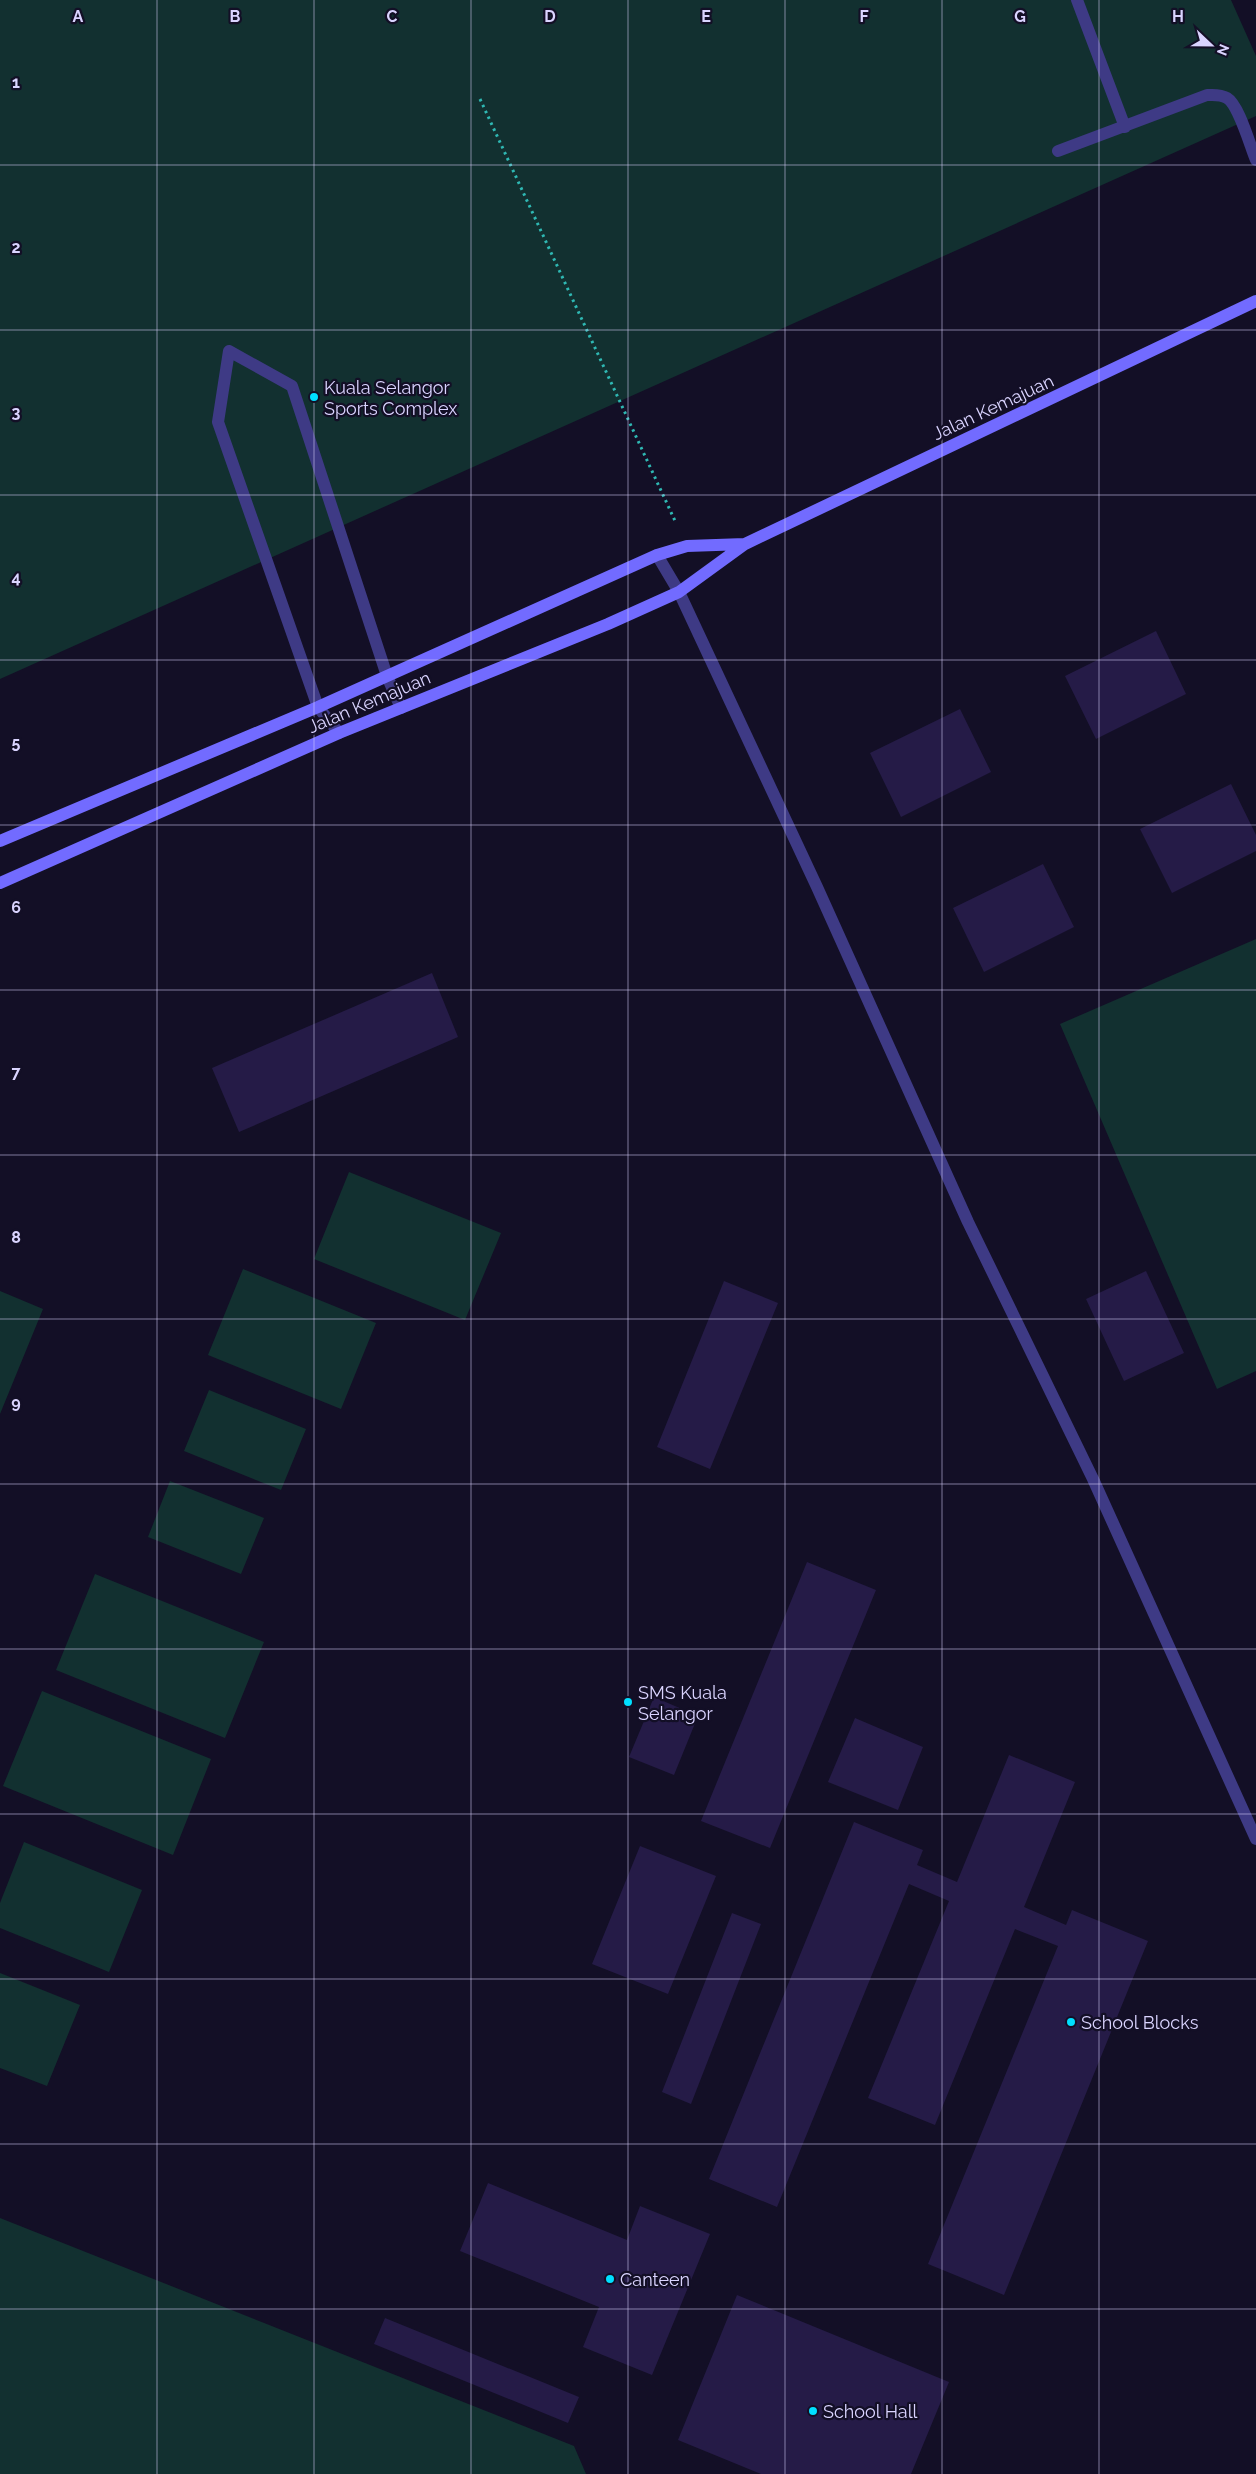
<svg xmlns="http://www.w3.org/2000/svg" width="1256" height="2474" viewBox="0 0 1256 2474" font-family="Raleway,sans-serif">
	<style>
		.green { fill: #123030 }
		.building { fill: #251b47 }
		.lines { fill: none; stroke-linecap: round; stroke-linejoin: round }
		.path { stroke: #2fb8b3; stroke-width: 3; stroke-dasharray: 2.5 4; stroke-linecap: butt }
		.lane { stroke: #3e3a85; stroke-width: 12 }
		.secondary { stroke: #726bff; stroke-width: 12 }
		.grid { fill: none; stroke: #dad4ff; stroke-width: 1; stroke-opacity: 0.55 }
		.poi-dot { fill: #00dfff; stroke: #130f26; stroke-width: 2 }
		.labels { text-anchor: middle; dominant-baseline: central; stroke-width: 4.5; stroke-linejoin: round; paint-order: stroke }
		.poi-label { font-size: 18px; fill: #dad4ff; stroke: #130f26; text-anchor: start }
		.street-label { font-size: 18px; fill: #dad4ff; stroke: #130f26 }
		.grid-label { font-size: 16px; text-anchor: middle; font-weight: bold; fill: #dad4ff; stroke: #130f26; stroke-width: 4.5; stroke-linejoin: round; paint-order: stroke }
	</style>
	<rect width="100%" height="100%" fill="#130f26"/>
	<!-- green -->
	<path class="green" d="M0,0H1231L1256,56V116L0,679Z
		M1256,939V1371L1217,1389L1060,1024Z
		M349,1172L501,1233L465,1320L314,1259Z
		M243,1269L376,1323L341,1409L208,1355Z
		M0,1291L43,1309L0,1414Z
		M209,1390L306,1429L281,1490L184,1451Z
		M170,1481L264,1518L241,1574L148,1537Z
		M95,1574L264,1642L225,1738L56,1670Z
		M42,1691L211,1759L173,1855L3,1786Z
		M24,1842L142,1890L109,1972L0,1928V1903Z
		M0,1973L80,2005L47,2086L0,2068Z
		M0,2218L574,2446L586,2474H0Z"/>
	<!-- building -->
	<path class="building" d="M1156,631L1186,694L1096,739L1065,676Z
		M960,709L991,772L901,817L870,753Z
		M1231,784L1256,835V851L1172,893L1140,829Z
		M1043,864L1074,927L984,972L953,908Z
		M432,973L458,1037L239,1132L212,1068Z
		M1146,1271L1184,1353L1124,1381L1086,1299Z
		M724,1281L778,1303L710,1469L657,1447Z
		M807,1562L876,1590L770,1848L701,1821Z
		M654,1697L698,1716L674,1775L629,1757Z
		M855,1718L923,1747L898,1810L828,1782Z
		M1009,1755L1075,1782L1024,1907L1066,1925L1072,1910L1148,1941L1004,2295L928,2264L1058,1946L1015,1929L935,2125L868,2098L949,1901L909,1884L777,2207L709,2179L854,1822L923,1850L917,1865L957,1882Z
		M640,1846L716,1876L668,1994L592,1964Z
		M732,1913L761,1924L691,2104L662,2092Z
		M488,2183L627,2240L640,2206L710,2234L652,2375L583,2347L599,2307L460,2251Z
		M737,2295L949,2382L911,2474H761L678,2440Z
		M385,2318L579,2397L568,2423L374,2344Z"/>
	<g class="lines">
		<!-- path -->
		<path class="path" d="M480,99L676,523"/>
		<!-- lane -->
		<path class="lane" d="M1077,0L1125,127
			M1058,151L1207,95C1214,95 1220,94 1227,98C1239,105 1250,146 1256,160
			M657,555L679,592L817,887L968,1222L1093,1479L1256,1839
			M339,733L318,707L218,422L229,351L292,386L387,676L401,708"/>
		<!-- secondary -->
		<path class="secondary" d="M0,841L318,707L657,555L687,546L745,544
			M0,883L339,733L608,624L679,592L745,544L1256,301"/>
	</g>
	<!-- grid -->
	<path class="grid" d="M157,0V2474M314,0V2474M471,0V2474M628,0V2474M785,0V2474M942,0V2474M1099,0V2474M0,165H1256M0,330H1256M0,495H1256M0,660H1256M0,825H1256M0,990H1256M0,1155H1256M0,1319H1256M0,1484H1256M0,1649H1256M0,1814H1256M0,1979H1256M0,2144H1256M0,2309H1256"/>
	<!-- markers -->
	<g class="poi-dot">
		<circle cx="314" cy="397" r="5"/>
		<circle cx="628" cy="1702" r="5"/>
		<circle cx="1071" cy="2022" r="5"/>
		<circle cx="610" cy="2279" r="5"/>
		<circle cx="813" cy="2411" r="5"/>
	</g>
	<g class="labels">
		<!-- poi labels -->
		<g class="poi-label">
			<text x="324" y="387">Kuala Selangor<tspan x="324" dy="21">Sports Complex</tspan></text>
			<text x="638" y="1692">SMS Kuala<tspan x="638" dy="21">Selangor</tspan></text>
			<text x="1081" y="2022">School Blocks</text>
			<text x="620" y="2279">Canteen</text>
			<text x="823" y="2411">School Hall</text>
		</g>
		<!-- street labels -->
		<g class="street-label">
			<text transform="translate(993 407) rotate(-25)">Jalan Kemajuan</text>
			<text transform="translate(369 702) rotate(-23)">Jalan Kemajuan</text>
		</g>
	</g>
	<g class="grid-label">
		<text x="78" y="22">A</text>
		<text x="235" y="22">B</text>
		<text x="392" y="22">C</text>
		<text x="550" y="22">D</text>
		<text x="706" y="22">E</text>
		<text x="864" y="22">F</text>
		<text x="1020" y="22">G</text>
		<text x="1178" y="22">H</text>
		<text x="16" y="88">1</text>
		<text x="16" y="253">2</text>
		<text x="16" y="418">3</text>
		<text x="16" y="583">4</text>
		<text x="16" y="748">5</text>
		<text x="16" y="913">6</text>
		<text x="16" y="1078">7</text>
		<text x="16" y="1243">8</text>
		<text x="16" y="1408">9</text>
	</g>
	<!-- north arrow -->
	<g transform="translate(1211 45) rotate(112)" stroke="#130f26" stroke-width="4" paint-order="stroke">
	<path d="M0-4L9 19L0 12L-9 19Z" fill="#dad4ff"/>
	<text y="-8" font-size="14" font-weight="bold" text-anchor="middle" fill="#dad4ff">N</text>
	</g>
</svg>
